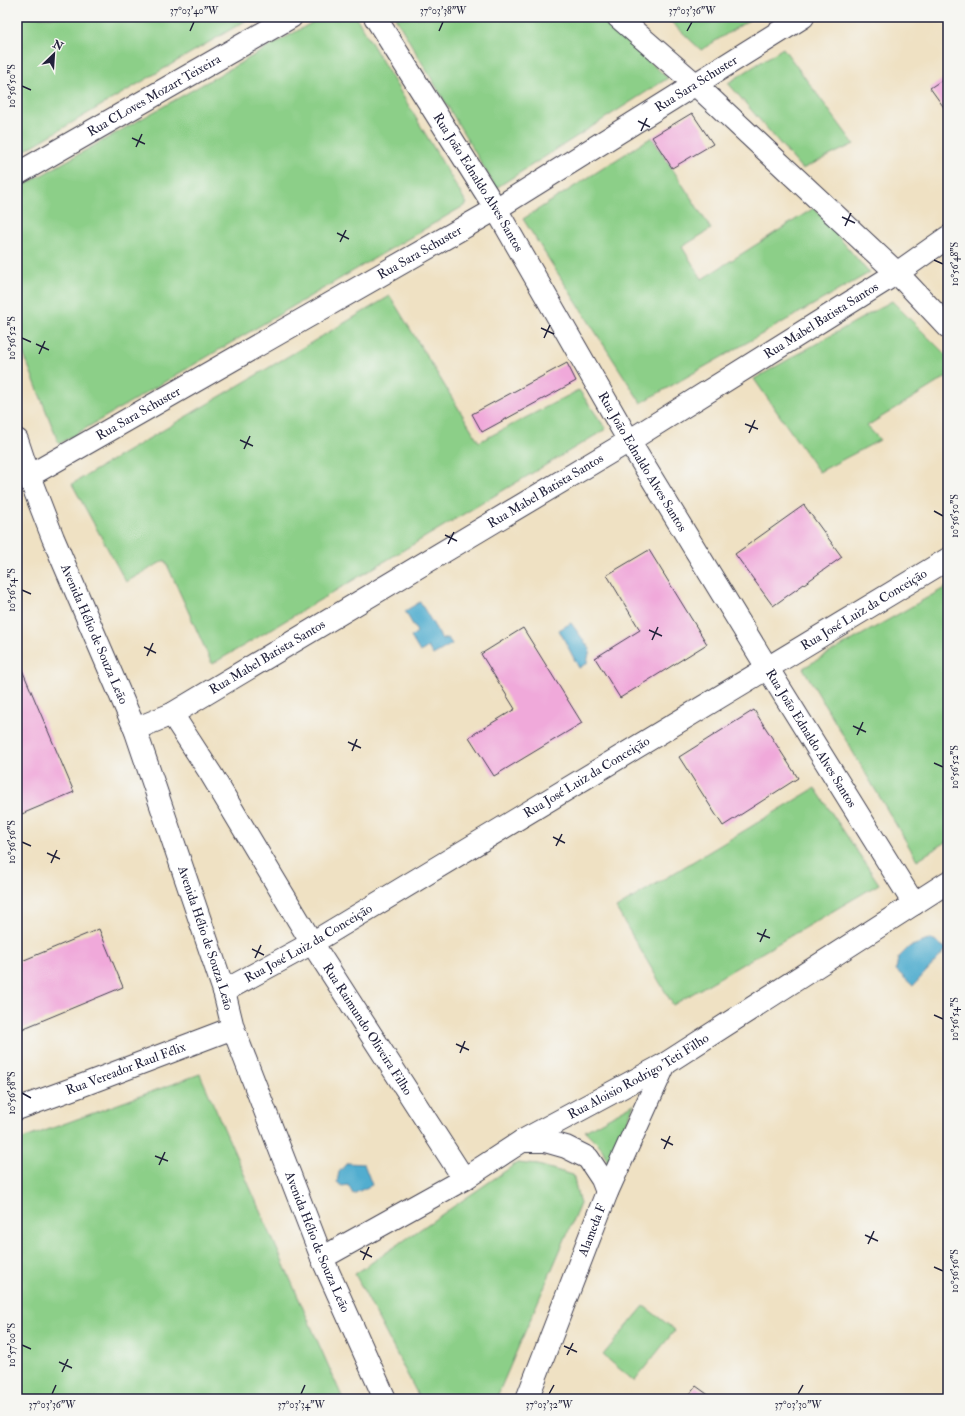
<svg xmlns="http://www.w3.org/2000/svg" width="965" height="1416" viewBox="0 0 965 1416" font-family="'IM FELL Double Pica',serif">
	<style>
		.green { fill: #8ccf88; stroke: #577862 }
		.water { fill: #51adcf; stroke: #3a6885 }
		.building { fill: #f0a9da }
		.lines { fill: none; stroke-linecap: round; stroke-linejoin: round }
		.minor-casing { stroke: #413f4f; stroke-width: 24 }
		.tertiary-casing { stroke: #413f4f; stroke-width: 24 }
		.minor { stroke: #fff; stroke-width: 22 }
		.tertiary { stroke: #fff; stroke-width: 22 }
		.ticks { fill: none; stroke: #22223b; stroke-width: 1.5 }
		.labels { text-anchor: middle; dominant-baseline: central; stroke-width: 3.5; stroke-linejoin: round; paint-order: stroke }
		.street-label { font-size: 13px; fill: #22223b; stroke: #f6f6f2 }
		.neatline { fill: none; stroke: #22223b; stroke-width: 1.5 }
		.ticks-label { font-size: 10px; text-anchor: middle; fill: #22223b }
	</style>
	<rect width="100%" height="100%" fill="#f6f6f2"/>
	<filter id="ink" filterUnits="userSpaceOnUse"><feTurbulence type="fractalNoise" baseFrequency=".025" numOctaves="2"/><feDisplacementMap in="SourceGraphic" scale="8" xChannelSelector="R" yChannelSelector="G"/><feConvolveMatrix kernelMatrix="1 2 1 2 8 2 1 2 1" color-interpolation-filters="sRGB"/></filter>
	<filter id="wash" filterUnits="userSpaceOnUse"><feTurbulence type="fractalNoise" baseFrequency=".012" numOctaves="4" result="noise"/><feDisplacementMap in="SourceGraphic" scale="16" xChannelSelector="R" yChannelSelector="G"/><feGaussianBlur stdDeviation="0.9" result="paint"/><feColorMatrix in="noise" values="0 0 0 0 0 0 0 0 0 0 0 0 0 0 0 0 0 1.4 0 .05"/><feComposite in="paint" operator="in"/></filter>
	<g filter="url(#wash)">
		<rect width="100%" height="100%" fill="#efe1c3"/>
		<!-- green -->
		<path class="green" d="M17,17H252L17,155Z
			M322,17H356L467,204L59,444L17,337V189Z
			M395,17H598L668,78L496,188Z
			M666,17H754L701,50Z
			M783,48L854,144L802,169L728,83Z
			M652,137L711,229L682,247L702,279L814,208L869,273L641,403L523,219Z
			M390,296L479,442L579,390L606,429L243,646L212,664L165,560L126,582L72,484Z
			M892,301L948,357V376L867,426L880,440L819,472L754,379Z
			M948,586V841L917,860L803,668Z
			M815,788L879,884L673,1005L616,908Z
			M200,1074L343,1399H17V1141Z
			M634,1104L610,1166L601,1147L585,1131Z
			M517,1163L538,1165L573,1175L580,1204L496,1399H420L355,1274Z
			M644,1306L675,1330L634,1381L603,1355Z"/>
		<!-- water -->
		<path class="water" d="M420,602L442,639L448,638L452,644L433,655L428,647L420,652L411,637L417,632L405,611Z
			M571,623L590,649L587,663L579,668L559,630Z
			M931,939L947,949L913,986L896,970L898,958L909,947Z
			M347,1163L364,1164L372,1185L353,1194L348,1185L342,1186L337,1182L339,1172Z"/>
		<g id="blocks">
			<!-- building -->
			<path class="building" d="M948,76V113L930,88Z
				M692,113L713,144L672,168L652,137Z
				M567,363L576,381L482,432L472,414Z
				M804,505L842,557L773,606L735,554Z
				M649,550L707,644L620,698L595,658L640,630L607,575Z
				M523,628L582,723L494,776L469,737L515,709L481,654Z
				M17,658L74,792L17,816Z
				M754,710L798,778L723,826L679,757Z
				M99,929L123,987L17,1031V963Z
				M696,1386L714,1399H686Z"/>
		</g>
	</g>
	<g filter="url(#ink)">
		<use href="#blocks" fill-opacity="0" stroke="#413f4f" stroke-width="1"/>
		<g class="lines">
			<defs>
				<g id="minor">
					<path id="s1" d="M375,17L496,209L629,441L768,669L914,904"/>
					<path d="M618,17L695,84L897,273L948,327"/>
					<path id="s2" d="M17,174L291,17"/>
					<path id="s3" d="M29,476L496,209L803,17"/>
					<path id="s4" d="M172,714L211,774L312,943L464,1179"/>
					<path id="s5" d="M135,729L172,714L629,441L897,273L948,237"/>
					<path id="s6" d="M224,991L312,943L948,559"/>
					<path id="s7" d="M17,1109L83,1085L233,1028"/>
				</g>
				<g id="tertiary">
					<path id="s8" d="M17,440L29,476L53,538L135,729L224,991L233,1028L322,1258L385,1399"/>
					<path d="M522,1141H545L566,1147L588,1158L602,1179L607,1192"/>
					<path id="s9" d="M322,1258L464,1179L522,1141L665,1064L948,882"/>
					<path id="s10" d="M527,1399L607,1192L665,1064"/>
				</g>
			</defs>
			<!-- minor casing -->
			<use href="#minor" class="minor-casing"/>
			<!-- tertiary casing -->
			<use href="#tertiary" class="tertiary-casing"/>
			<!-- minor -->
			<use href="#minor" class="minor"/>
			<!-- tertiary -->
			<use href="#tertiary" class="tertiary"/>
		</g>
	</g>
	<!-- ticks -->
	<path class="ticks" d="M190,31L194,22M439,31L443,22M687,31L692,22M22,86L31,90M638,121L650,127M641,131L647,118M132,138L145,144M136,147L142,134M842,217L855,223M845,226L851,213M337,233L349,239M340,242L346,230M934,260L943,264M541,328L554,334M22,338L31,342M544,338L550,325M36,344L49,350M39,354L45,341M745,424L758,429M749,433L755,420M240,440L253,446M244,449L250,436M934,511L943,516M445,535L457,541M448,544L454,532M22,590L31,594M649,630L662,636M652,640L658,627M144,647L156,653M147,656L153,643M853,726L866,732M857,735L863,722M348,742L361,748M352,751L357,739M934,763L943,767M553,837L565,843M22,842L31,846M556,846L562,834M47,853L60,859M51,863L57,850M757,933L770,938M760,942L766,929M252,949L264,955M255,958L261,945M934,1015L943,1019M456,1044L469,1050M460,1053L465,1041M22,1093L31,1098M661,1139L673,1145M664,1149L670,1136M155,1156L168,1161M159,1165L165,1152M865,1235L878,1241M868,1244L874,1231M360,1251L372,1257M363,1260L369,1247M934,1267L943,1271M22,1345L31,1349M564,1346L577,1352M567,1355L573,1343M59,1362L72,1368M62,1372L68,1359M52,1394L56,1385M301,1394L305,1385M549,1394L554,1385M798,1394L803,1385"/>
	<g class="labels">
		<!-- street labels -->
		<g class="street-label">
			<text stroke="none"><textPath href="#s3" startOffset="774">Rua Sara Schuster</textPath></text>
			<text stroke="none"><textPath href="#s2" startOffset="158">Rua CLoves Mozart Teixeira</textPath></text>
			<text stroke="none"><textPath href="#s1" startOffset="195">Rua João Ednaldo Alves Santos</textPath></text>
			<text stroke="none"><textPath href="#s3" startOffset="450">Rua Sara Schuster</textPath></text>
			<text stroke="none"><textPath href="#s5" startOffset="799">Rua Mabel Batista Santos</textPath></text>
			<text stroke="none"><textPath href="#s3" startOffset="126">Rua Sara Schuster</textPath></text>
			<text stroke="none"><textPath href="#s1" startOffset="519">Rua João Ednaldo Alves Santos</textPath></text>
			<text stroke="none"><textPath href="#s5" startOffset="475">Rua Mabel Batista Santos</textPath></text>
			<text stroke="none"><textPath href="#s6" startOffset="745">Rua José Luiz da Conceição</textPath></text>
			<text stroke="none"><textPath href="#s8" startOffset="209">Avenida Hélio de Souza Leão</textPath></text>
			<text stroke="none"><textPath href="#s5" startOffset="151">Rua Mabel Batista Santos</textPath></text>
			<text stroke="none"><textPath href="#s1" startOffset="843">Rua João Ednaldo Alves Santos</textPath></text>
			<text stroke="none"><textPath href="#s6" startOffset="421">Rua José Luiz da Conceição</textPath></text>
			<text stroke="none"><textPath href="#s8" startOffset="533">Avenida Hélio de Souza Leão</textPath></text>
			<text stroke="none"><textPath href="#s6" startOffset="97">Rua José Luiz da Conceição</textPath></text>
			<text stroke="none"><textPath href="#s4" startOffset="371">Rua Raimundo Oliveira Filho</textPath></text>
			<text stroke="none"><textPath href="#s7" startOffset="116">Rua Vereador Raul Félix</textPath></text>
			<text stroke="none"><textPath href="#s9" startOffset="365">Rua Aloisio Rodrigo Teti Filho</textPath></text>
			<text stroke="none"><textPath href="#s10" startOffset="181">Alameda F</textPath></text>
			<text stroke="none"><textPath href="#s8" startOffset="857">Avenida Hélio de Souza Leão</textPath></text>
		</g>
	</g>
	<!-- margin -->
	<rect width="965" height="1416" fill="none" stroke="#f6f6f2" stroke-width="44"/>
	<!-- north arrow -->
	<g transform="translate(54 54) rotate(25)" stroke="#f6f6f2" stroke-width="3" paint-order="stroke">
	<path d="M0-3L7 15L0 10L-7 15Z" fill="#22223b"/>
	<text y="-6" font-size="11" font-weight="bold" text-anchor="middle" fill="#22223b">N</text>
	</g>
	<rect x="22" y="22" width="921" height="1372" class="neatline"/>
	<g class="ticks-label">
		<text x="194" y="14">37°03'40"W</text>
		<text x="443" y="14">37°03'38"W</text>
		<text x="692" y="14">37°03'36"W</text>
		<text transform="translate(11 86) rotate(-90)" y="4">10°56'50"S</text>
		<text transform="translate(954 264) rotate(-90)" y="4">10°56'48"S</text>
		<text transform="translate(11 338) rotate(-90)" y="4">10°56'52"S</text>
		<text transform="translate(954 516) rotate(-90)" y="4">10°56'50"S</text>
		<text transform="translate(11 590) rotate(-90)" y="4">10°56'54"S</text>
		<text transform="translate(954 767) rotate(-90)" y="4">10°56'52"S</text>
		<text transform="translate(11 842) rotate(-90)" y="4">10°56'56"S</text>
		<text transform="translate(954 1019) rotate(-90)" y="4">10°56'54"S</text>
		<text transform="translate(11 1093) rotate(-90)" y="4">10°56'58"S</text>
		<text transform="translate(954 1271) rotate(-90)" y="4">10°56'56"S</text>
		<text transform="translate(11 1345) rotate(-90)" y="4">10°57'00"S</text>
		<text x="52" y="1408">37°03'36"W</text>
		<text x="301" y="1408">37°03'34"W</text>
		<text x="549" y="1408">37°03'32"W</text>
		<text x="798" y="1408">37°03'30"W</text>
	</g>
</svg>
